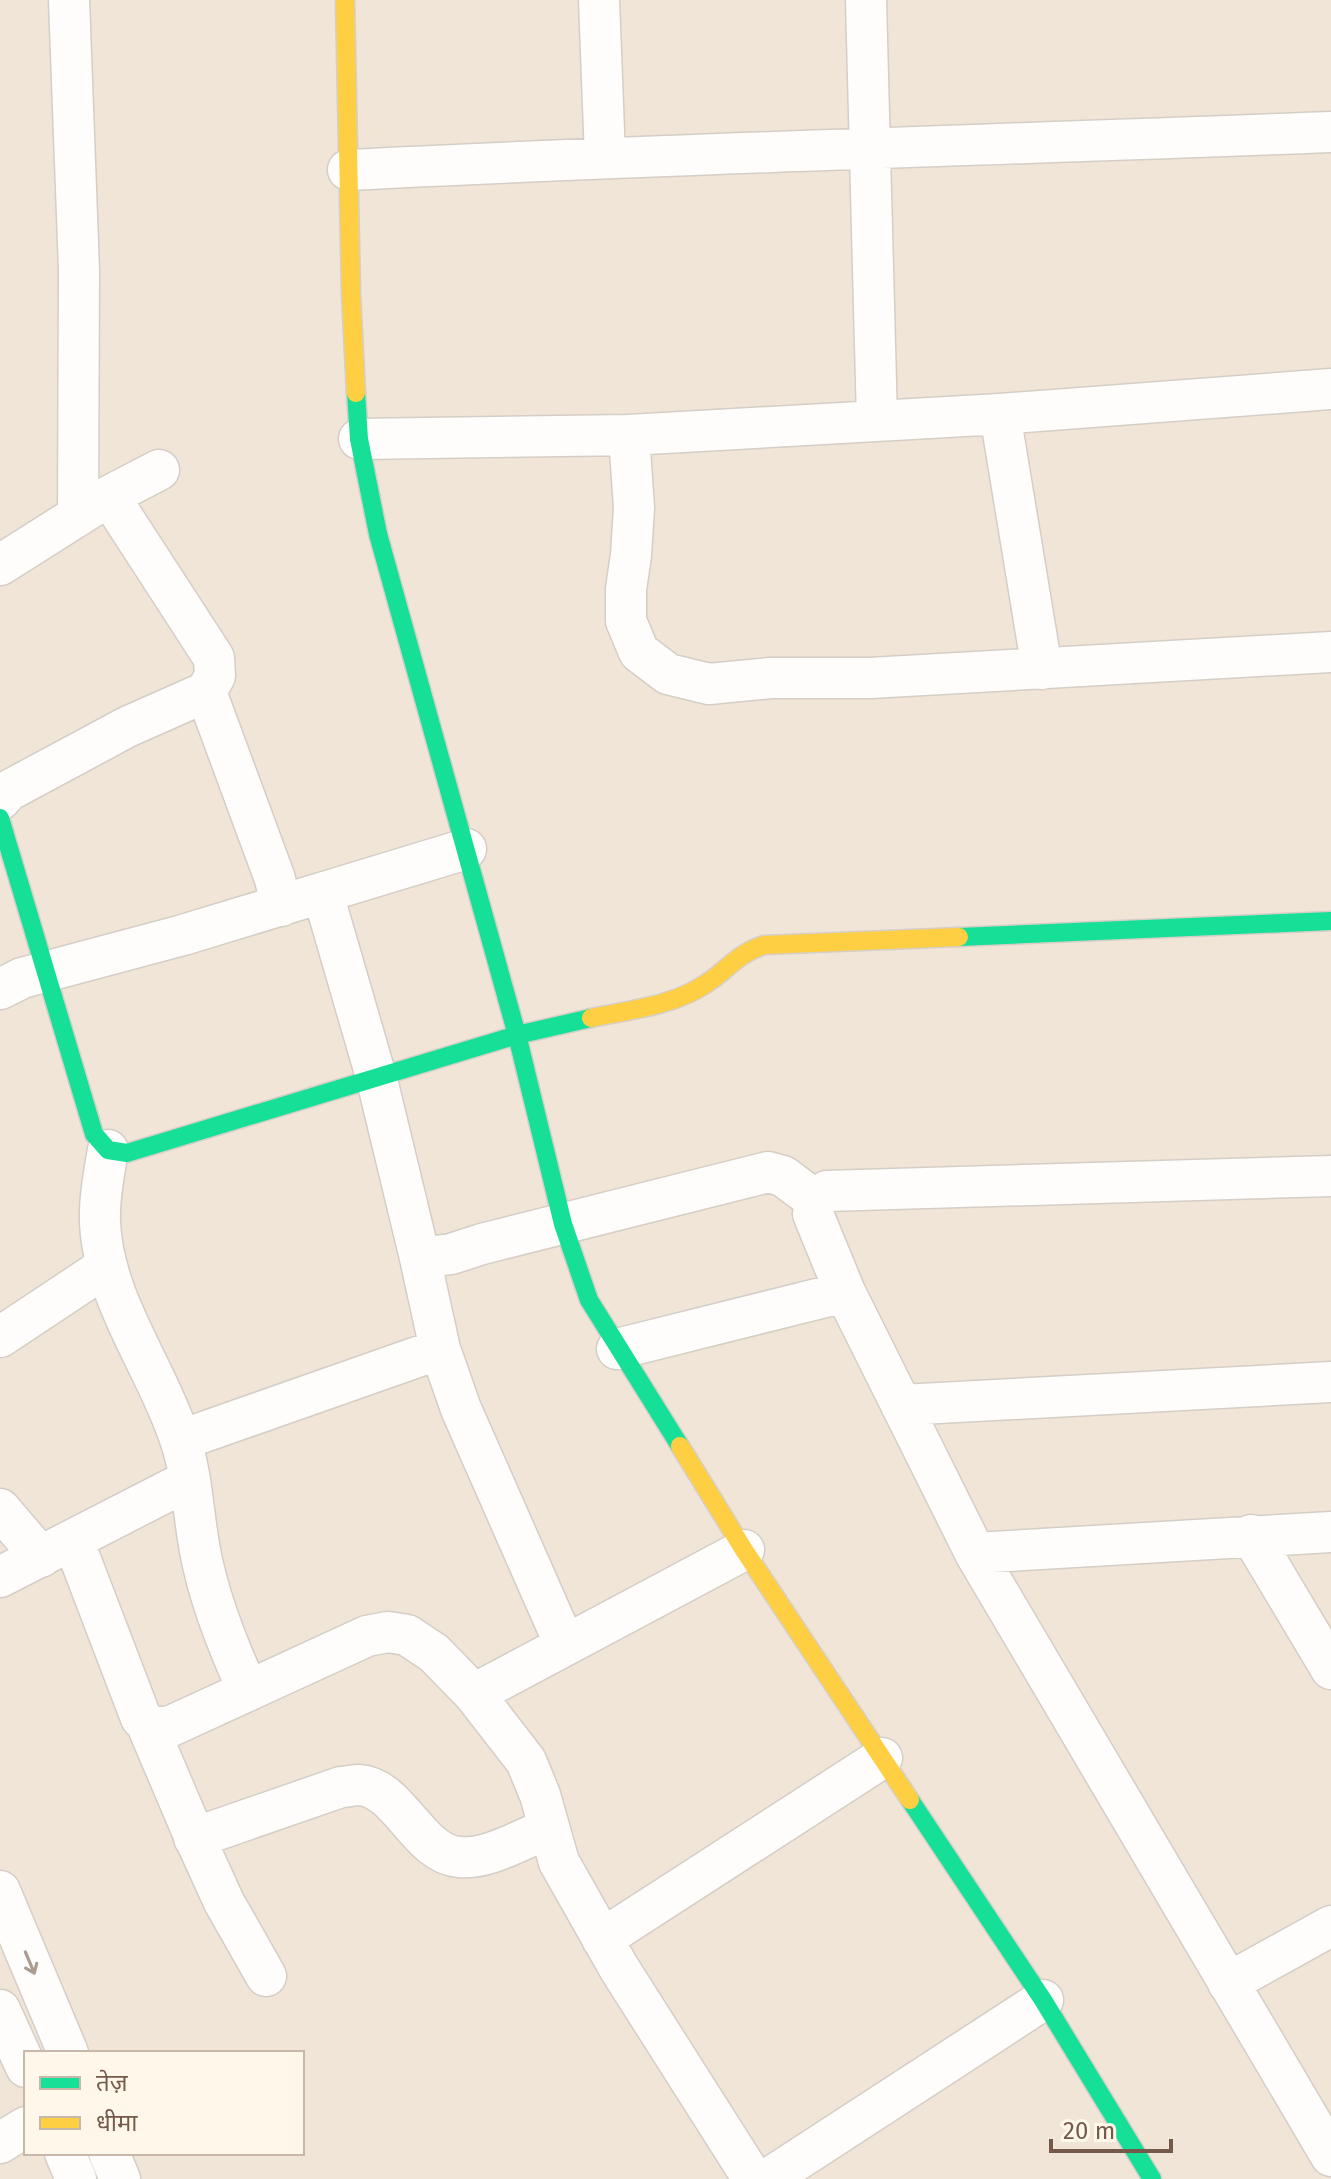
<svg xmlns="http://www.w3.org/2000/svg" width="1331" height="2179" viewBox="0 0 1331 2179" font-family="'Fira Sans','Noto Sans Devanagari',sans-serif">
	<style>
		.residential { fill: #f0e5d7; fill-rule: evenodd }
		.lines { fill: none; stroke-linecap: round; stroke-linejoin: round }
		.street-casing { stroke: #d5cec7; stroke-width: 43 }
		.fast-casing { stroke: #d6cfc8; stroke-width: 21 }
		.slow-casing { stroke: #d6cfc8; stroke-width: 21 }
		.street { stroke: #fefdfc; stroke-width: 40 }
		.fast { stroke: #16e098; stroke-width: 18 }
		.slow { stroke: #ffcf43; stroke-width: 18 }
		.oneway { stroke: #ac9b91 }
	</style>
	<rect width="100%" height="100%" fill="#f6f2ea"/>
	<!-- residential -->
	<path class="residential" d="M0,0H1331V2179H0ZM26,2053H302V2153H26Z"/>
	<g class="lines">
		<defs>
			<path id="street" d="M69,0L79,270L78,516
				M599,0L605,157
				M866,0L877,421
				M348,170C676,153 1003,145 1331,132
				M1000,414L1042,669
				M629,435L634,508L631,555L626,589V621L639,652L668,674L709,684L770,678H870L1331,652
				M359,439L629,435L1000,414L1331,389
				M0,565L109,496L159,470
				M206,692L275,879L281,906
				M0,800L8,791L127,727L206,692L215,676L214,658L109,496
				M323,894L377,1080L420,1258L451,1254L482,1244L768,1172L783,1176L815,1200
				M0,989L22,978L183,935L466,849
				M108,1150C104,1174 99,1198 100,1223C104,1302 156,1366 180,1439C194,1479 193,1524 203,1565C213,1609 230,1650 248,1691
				M1331,1176L827,1191L815,1200L813,1214L845,1292L975,1553L1331,2156
				M420,1258L440,1349L461,1409L565,1645
				M0,1337L107,1266
				M617,1349L845,1292
				M901,1405L1331,1382
				M181,1440L440,1349
				M0,1509L41,1557
				M1251,1535L1331,1669
				M73,1540L141,1718C151,1728 158,1728 171,1726L367,1636L388,1632L407,1635L434,1653L474,1694L526,1761L540,1795L559,1862L619,1968L753,2179
				M975,1553L1331,1532
				M0,1577L189,1480
				M474,1694L744,1550
				M147,1725L198,1845L224,1902L266,1976
				M194,1838L341,1787C347,1787 353,1785 359,1785C399,1787 418,1854 459,1857C488,1860 521,1839 548,1829
				M0,1891L68,2053
				M602,1939L882,1758
				M1228,1983L1331,1926
				M0,2010L26,2067
				M0,2143L26,2127
				M65,2153L76,2179
				M109,2153L120,2179
				M768,2179L1043,2000"/>
			<path id="fast" d="M356,393L359,439L378,534L517,1035L563,1224L589,1300L680,1446
				M0,818L94,1134L108,1150L127,1153L517,1035L591,1018
				M959,937L1331,921
				M910,1800L1043,2000L1152,2179"/>
			<path id="slow" d="M345,0L351,294L356,393
				M591,1018C629,1010 674,1006 707,983C730,968 735,955 764,945L959,937
				M680,1446L744,1550L910,1800"/>
		</defs>
		<!-- street casing -->
		<use href="#street" class="street-casing"/>
		<!-- fast casing -->
		<use href="#fast" class="fast-casing"/>
		<!-- slow casing -->
		<use href="#slow" class="slow-casing"/>
		<!-- street -->
		<use href="#street" class="street"/>
		<!-- fast -->
		<use href="#fast" class="fast"/>
		<!-- slow -->
		<use href="#slow" class="slow"/>
	</g>
	<!-- one-way arrows -->
	<defs><path id="oneway-shaft" d="M-6 0H5M1.5-3L5.5 0L1.5 3" fill="none" stroke-width="1.6" stroke-linecap="round" stroke-linejoin="round" transform="scale(2)"/></defs>
	<use class="oneway" href="#oneway-shaft" transform="translate(30 1963) rotate(67)"/>
	<!-- legend -->
	<rect x="24" y="2051" width="280" height="104" fill="#fff7ea" stroke="#c8b8aa" stroke-width="2"/>
	<rect x="40" y="2077" width="40" height="12" fill="#16e098" stroke="#c8b8aa" stroke-width="2"/>
	<text x="96" y="2091" font-size="24" fill="#75594a">तेज़</text>
	<rect x="40" y="2117" width="40" height="12" fill="#ffcf43" stroke="#c8b8aa" stroke-width="2"/>
	<text x="96" y="2131" font-size="24" fill="#75594a">धीमा</text>
	<!-- scale -->
	<path d="M1051 2139v12h120v-12" fill="none" stroke="#75594a" stroke-width="4"/>
	<text x="1063" y="2139" font-size="24" fill="#75594a" stroke="#fff7ea" stroke-width="6" paint-order="stroke">20 m</text>
</svg>
